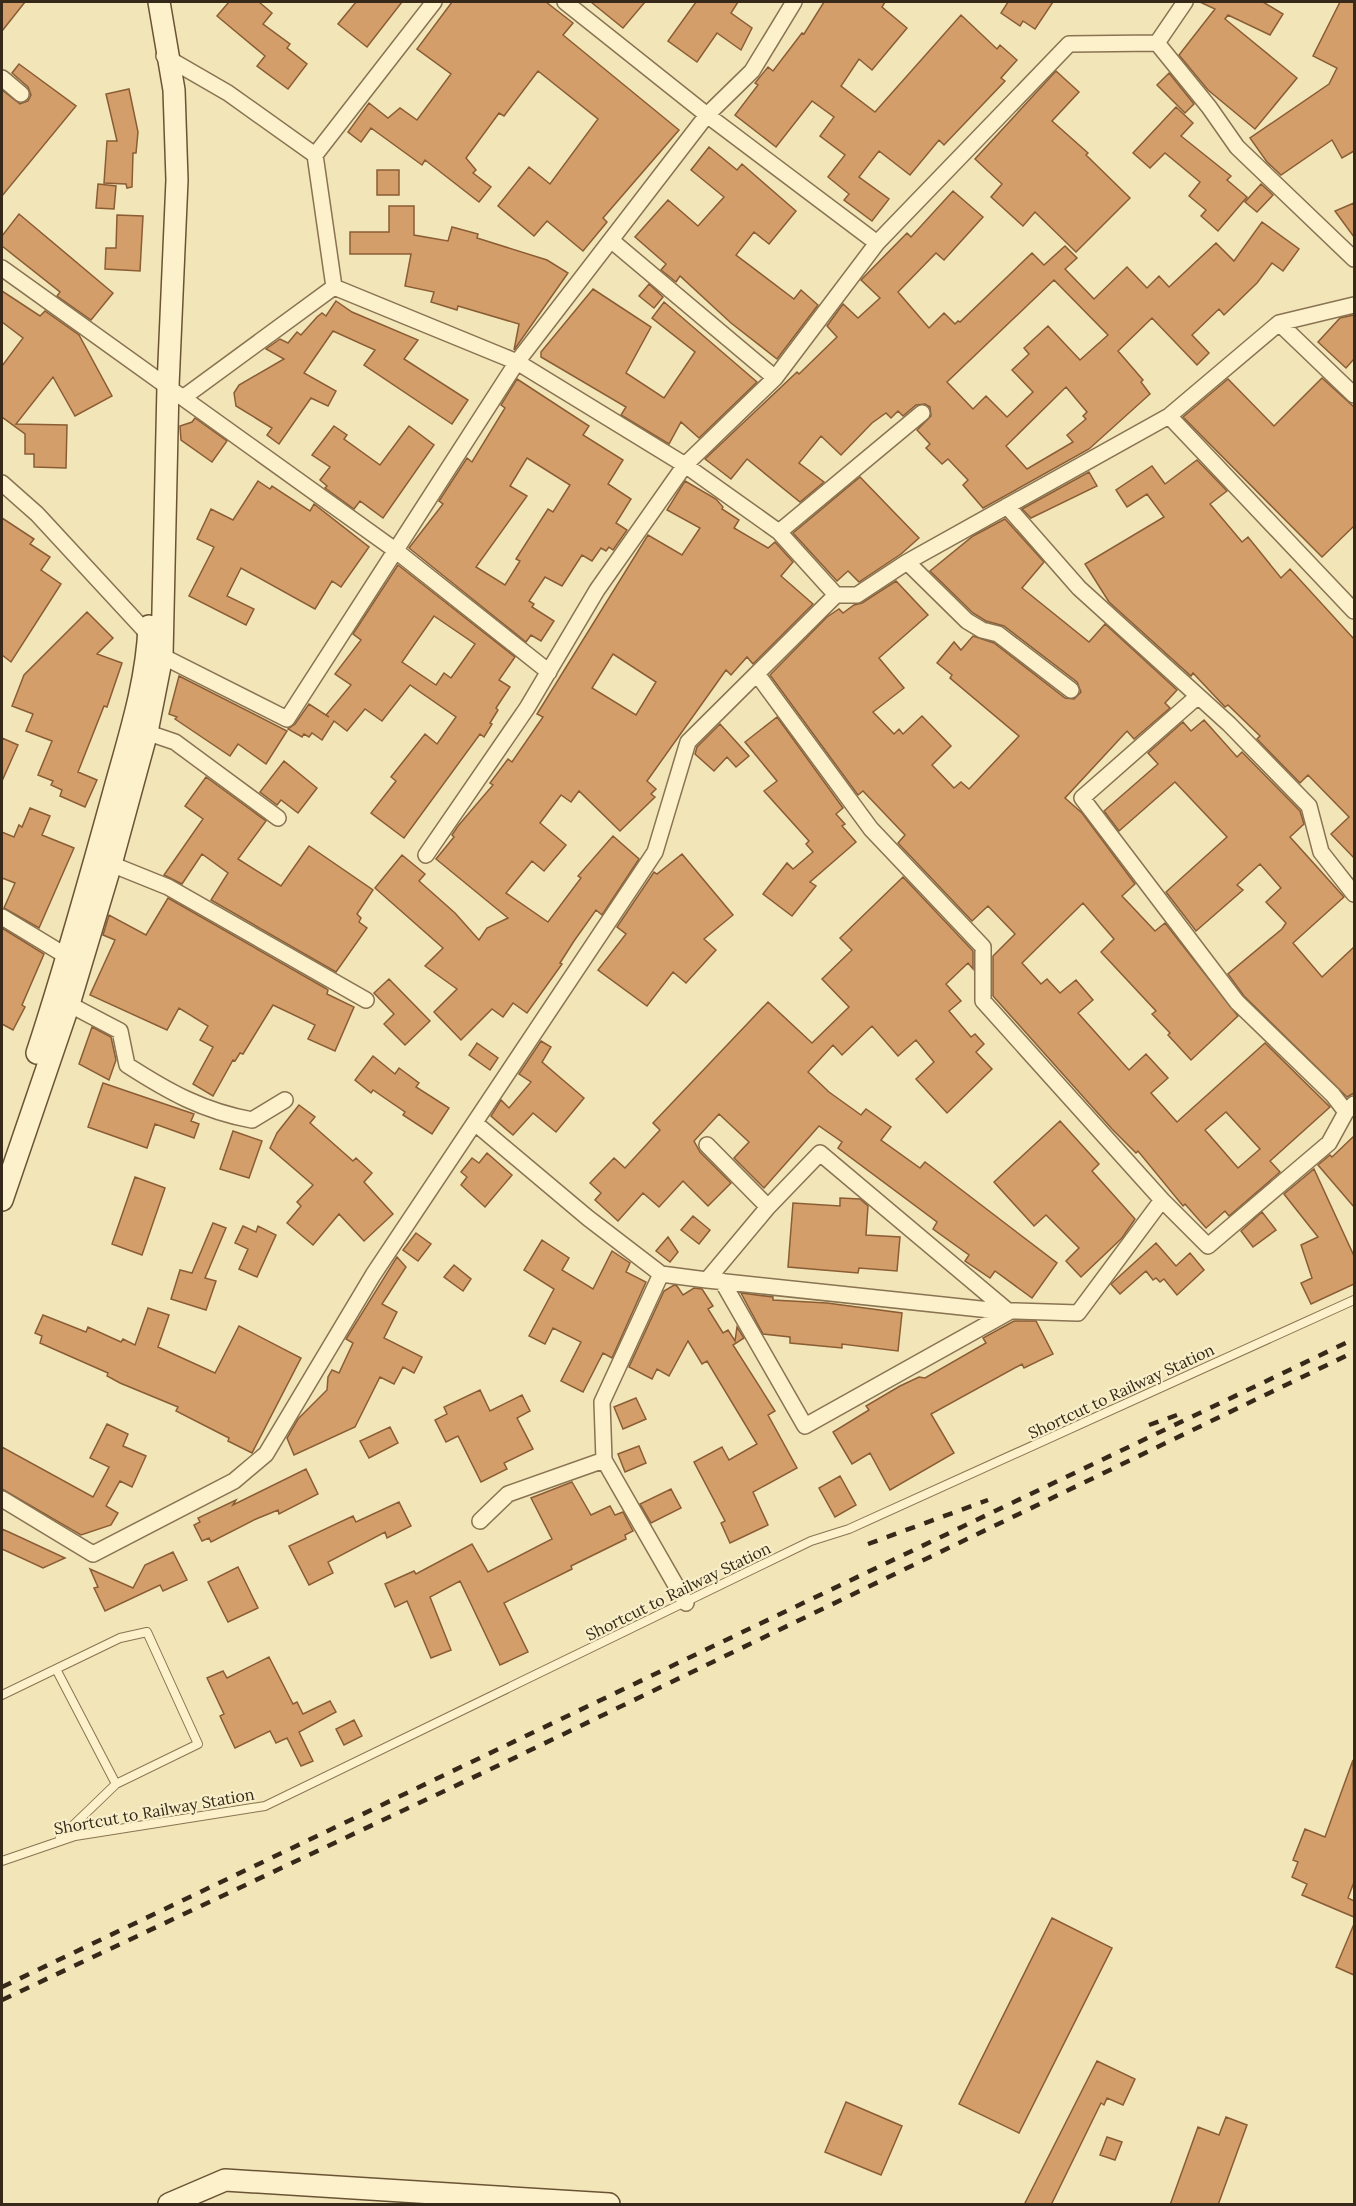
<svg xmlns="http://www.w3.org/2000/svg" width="1356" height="2206" viewBox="0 0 1356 2206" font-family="Lora,serif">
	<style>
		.building { fill: #d49e6a; stroke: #8a5d35; stroke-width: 1.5; fill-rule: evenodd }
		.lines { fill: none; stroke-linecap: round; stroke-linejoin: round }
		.lane-casing { stroke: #897352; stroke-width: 10 }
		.street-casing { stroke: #897352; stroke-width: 18 }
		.secondary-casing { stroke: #6a5435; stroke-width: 24 }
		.lane { stroke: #fcf1cb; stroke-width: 8 }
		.street { stroke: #fcf1cb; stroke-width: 15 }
		.secondary { stroke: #fcf1cb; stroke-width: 21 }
		.rail { stroke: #362919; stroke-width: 4.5; stroke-dasharray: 10 10; stroke-linecap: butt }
		.labels { text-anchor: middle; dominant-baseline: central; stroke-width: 4.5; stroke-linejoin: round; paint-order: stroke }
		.street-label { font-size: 16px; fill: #362919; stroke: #f8eec8 }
	</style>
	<rect width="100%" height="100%" fill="#f2e5b8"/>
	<!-- building -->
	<path class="building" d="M2,2H25L2,31Z
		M229,2H259L272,13L263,24L290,44L287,48L307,64L288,89L257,66L265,56L217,16Z
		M356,2H402L367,47L338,24Z
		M452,2H546L573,23L563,35L679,130L603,218L607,222L583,251L547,221L534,236L498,206L529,167L550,184L598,119L538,71L504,116L499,113L466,158L476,170L473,173L491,187L479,202L425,160L422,165L371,128L361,142L348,132L369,103L388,118L400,108L417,120L451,74L417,49Z
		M591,2H645L623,28Z
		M696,2H738L731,13L752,28L741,50L717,33L697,62L668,41Z
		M824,2H885L882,7L907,28L872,70L859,59L841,86L875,112L961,15L997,49L1000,45L1017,60L1001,78L1005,81L944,145L939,140L910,175L879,151L859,177L889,199L872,221L844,200L849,194L828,177L845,155L820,136L834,117L812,101L776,147L735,115L758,85L755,83L768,67L773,71L802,33L804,34Z
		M1008,2H1053L1035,29L1023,21L1020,26L1001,13Z
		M1200,2H1263L1283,14L1270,35L1228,15L1225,19L1297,78L1255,129L1208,90L1179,55L1215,9Z
		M1340,2H1354V151L1342,158L1332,140L1281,175L1267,162L1250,138L1329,84L1337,68L1313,56Z
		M19,64L76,106L2,196V90L20,104L28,101L31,95L28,87L12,73Z
		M1056,71L1079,92L1052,121L1088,153L1086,155L1130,198L1076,252L1035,212L1023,226L991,197L1002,184L975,159Z
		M1169,73L1194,104L1185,113L1157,85Z
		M129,89L138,132L136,153H133L132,187L127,188L126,184L104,183L107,141H117L106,94Z
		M1176,107L1193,123L1181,136L1231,176L1227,180L1247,197L1218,231L1201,216L1206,210L1189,196L1200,182L1165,153L1150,168L1133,153Z
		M709,147L737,170L742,164L796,211L769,244L754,232L736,255L794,299L801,290L818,305L777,359L731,323L680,276L676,282L661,270L666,264L635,237L668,200L698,226L724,197L691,170Z
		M377,170H399V195H377Z
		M98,184L116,186L114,209L96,208Z
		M1261,184L1273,195L1257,212L1245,202Z
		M953,191L983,217L944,260L936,253L898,292L929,328L944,313L955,324L958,321L960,322L1032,253L1044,265L1065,246L1077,258L1065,269L1094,299L1127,267L1147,288L1159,276L1169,287L1216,243L1234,261L1262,222L1299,249L1283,271L1272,263L1257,283L1224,315L1219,309L1192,335L1209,353L1197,365L1152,318L1118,351L1143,380L1141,382L1150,394L1089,449L983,508L963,485L968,480L948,459L942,464L926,448L930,444L917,430L931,416L930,407L925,404L916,405L903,416L898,411L891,418L886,413L872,423L841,455L821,436L799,463L824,482L800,502L747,459L731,479L705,459L797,372L799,374L837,337L827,326L843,304L858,318L880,298L861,280L907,233L911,237ZM1054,280L1108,335L1080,360L1048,326L1024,348L1029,354L1012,370L1033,392L1007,417L986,396L973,409L947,382ZM1066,387L1087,412L1083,416L1086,419L1067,435L1073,442L1027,469L1006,446Z
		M1354,203V237L1335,211Z
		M389,206H414V235L448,241L452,227L478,234L477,238L547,260L568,273L514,350L519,324L458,306L457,310L431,302L434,292L405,286L411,254H350V232H389Z
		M19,214L113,293L91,320L57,296L60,292L2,246V236Z
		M117,215L143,216L140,271L105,269L106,248H116Z
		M649,284L663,297L654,308L639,296Z
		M593,289L651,327L626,373L664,398L695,352L652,318L664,302L757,382L699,438L681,422L669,444L621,415L626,407L541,357V352Z
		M2,291L40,316L45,311L79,335L112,396L75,416L53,377L16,424L67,425L66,468L34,467V454H25V434L2,417V366L23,338L2,322Z
		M336,301L352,312L418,340L404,359L468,400L452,424L364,365L375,350L333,331L304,373L336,391L328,406L311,398L279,444L267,435L272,428L236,406L234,393L239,385L284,359L266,349L280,339L288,343L297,332L301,335L317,317L322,313L326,316Z
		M1354,315V359L1346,368L1318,342L1340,318Z
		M1322,378L1354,407V526L1322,557L1183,417L1228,379L1274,426Z
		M517,379L589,426L583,435L623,460L608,484L631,499L616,523L627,530L613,550L609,547L606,551L601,548L592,561L582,555L562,586L545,577L529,601L534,604L532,607L554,621L541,641L531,635L526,642L409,548L443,504L439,501L467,458L472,462L505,408L501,405ZM527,458L570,485L553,512L548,509L516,559L520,561L505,585L476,567L527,496L510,486Z
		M195,418L227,441L212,462L181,440L180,426L192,422Z
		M334,426L347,435L344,439L380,465L409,426L434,445L383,518L360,501L354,509L325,488L327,486L320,480L330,467L312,455Z
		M1197,460L1227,491L1210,504L1242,542L1248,537L1281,578L1290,569L1354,639V858L1331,834L1349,817L1308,775L1300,783L1257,739L1260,736L1228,705L1225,707L1193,673L1191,676L1109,602L1085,564L1164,517L1147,494L1127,507L1116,490L1152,466L1165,484Z
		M1089,472L1097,486L1031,518L1022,509Z
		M860,477L919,538L901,554L859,582L848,571L837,581L793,533Z
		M258,481L270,489L272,486L310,511L314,504L369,547L341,587L332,581L315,609L241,568L227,596L254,609L246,625L189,596L214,547L197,539L211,509L233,520Z
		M685,481L716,499L723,507L722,509L739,520L734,528L768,548L775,542L793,562L781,576L813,604L753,664L747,657L731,675L726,670L647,781L656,789L651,794L655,797L620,831L579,791L571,802L561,795L540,823L566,845L544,871L532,861L506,893L548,922L581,878L578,876L613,836L639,859L602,915L596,910L574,941L560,963L562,964L527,1013L513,1003L503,1017L492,1009L461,1040L434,1012L457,989L425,966L443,948L375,888L402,855L425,874L419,881L455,913L479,940L487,928L508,918L436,859L454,837L452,835L458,826L493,785L490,783L508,759L512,762L543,717L537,714L648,535L682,555L700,528L667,510ZM613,654L656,682L636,715L592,688Z
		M2,518L34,539L30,544L50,557L41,570L61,584L11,662L2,655Z
		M1005,519L1044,562L1022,588L1089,642L1105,624L1177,690L1165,703L1170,708L1134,739L1127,731L1065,798L1082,813L1135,884L1122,896L1155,931L1165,923L1238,1016L1191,1060L1168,1035L1170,1033L1152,1014L1156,1011L1101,952L1114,939L1083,903L1022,963L1041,984L1047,979L1060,993L1076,980L1093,1000L1078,1013L1129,1070L1146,1054L1168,1078L1151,1093L1177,1122L1265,1043L1330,1107L1270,1161L1280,1172L1229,1216L1225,1211L1206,1228L1185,1204L1183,1206L1138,1151L1136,1153L1112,1129L993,996V956L1015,934L988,906L972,921L898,843L905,835L863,791L858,795L770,675L827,617L839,609L843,613L854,605L862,603L896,581L928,615L879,658L904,688L873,712L894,734L899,729L903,734L922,716L951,746L932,765L954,788L961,782L969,789L1019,736L950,678L952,675L937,663L954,642L961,650L973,636L994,643L1065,698L1074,699L1081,692L1077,682L1004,626L986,621L973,613L930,571L973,536ZM1226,1112L1260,1149L1238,1168L1205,1130Z
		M398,565L515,657L499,680L510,687L496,708L498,710L490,723L492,724L484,737L480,734L404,838L371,813L396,781L391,777L425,734L437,744L456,717L410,685L382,721L365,709L347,731L334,721L322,740L312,733L309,737L304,734L302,737L288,729L295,724L309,704L329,717L326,715L351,685L335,674L361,640L353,634ZM434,616L475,644L451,678L444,673L436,685L402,662Z
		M87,612L113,638L97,654L122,663L107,707L104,706L78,772L97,780L85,807L60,796L62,790L51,785L53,781L38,775L52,741L26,731L33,714L12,706L24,675Z
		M179,676L287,731L266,764L238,744L230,756L175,719L177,717L169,714Z
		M777,717L843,808L836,814L845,824L842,826L856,842L810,882L816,886L792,916L763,894L787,863L793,869L813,852L806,844L809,841L764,791L777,781L745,742Z
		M1204,720L1237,757L1242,752L1300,811L1304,824L1290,837L1344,897L1293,943L1322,977L1354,947V1093L1347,1097L1244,996L1228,974L1282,929L1286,923L1266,902L1281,888L1260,864L1237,885L1243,890L1196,931L1166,892L1227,837L1175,782L1119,831L1104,811L1158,764L1148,753L1183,722L1191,731Z
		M720,724L749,756L736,767L727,757L714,771L695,754L697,747Z
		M2,738L18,745L2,781Z
		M284,761L317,788L298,813L281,800L277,805L260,792Z
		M206,777L266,821L238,859L281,886L309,846L373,890L357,914L361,918L359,922L367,928L336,972L211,900L228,873L202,854L182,884L164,875L203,819L185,806Z
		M30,808L50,816L42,835L74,848L39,928L4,908L15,883L2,878V832L14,837L19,825L22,827Z
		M682,854L733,915L704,939L716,950L686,983L673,972L647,1006L598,970L626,934L617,927L654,872L657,874Z
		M903,877L973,951V969L968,963L946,984L961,1001L949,1011L971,1037L975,1034L984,1044L976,1052L992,1069L947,1113L916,1079L934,1062L916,1040L898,1056L872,1026L842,1055L833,1045L808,1072L829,1092L861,1115L866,1109L891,1127L881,1140L920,1168L925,1162L1057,1263L1032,1298L995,1271L990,1278L965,1261L969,1255L933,1229L937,1222L838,1148L842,1142L819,1126L764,1188L734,1158L749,1142L719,1114L694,1141L700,1152L731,1183L708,1206L683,1181L659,1207L643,1193L618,1221L595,1200L601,1193L590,1183L614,1158L625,1168L660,1130L653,1123L768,1002L812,1043L849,1007L822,979L852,950L840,938Z
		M168,898L325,988L328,990L327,994L354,1007L335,1051L308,1039L315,1025L273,1005L243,1054L240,1053L235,1061L233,1060L213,1096L193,1084L213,1047L200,1040L208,1026L179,1008L167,1030L90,995L115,940L103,935L109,915L146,935Z
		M2,928L44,954L22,1005L25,1007L13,1030L2,1024Z
		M389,979L430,1021L405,1045L384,1024L394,1014L374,993Z
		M92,1027L111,1037L116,1060L109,1080L79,1064Z
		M541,1041L551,1047L542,1062L584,1098L556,1132L533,1113L513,1135L491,1116L501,1100L509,1108L531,1082L519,1074Z
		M477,1043L498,1058L490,1070L469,1055Z
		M373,1056L395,1074L399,1068L419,1083L416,1087L449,1108L432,1134L403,1115L405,1112L373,1090L371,1093L355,1080Z
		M103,1083L194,1114L191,1121L199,1124L194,1138L155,1124L147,1148L88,1127Z
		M299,1105L315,1117L310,1123L353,1161L356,1158L372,1173L364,1182L393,1214L364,1241L339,1214L313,1245L287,1223L301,1206L297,1202L313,1185L270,1148L277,1133Z
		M1060,1121L1099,1164L1092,1171L1135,1219L1122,1238L1081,1277L1066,1261L1079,1248L1046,1215L1034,1226L994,1182Z
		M233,1131L262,1141L249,1178L220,1169Z
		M1354,1136V1207L1318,1165L1330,1155L1332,1157Z
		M487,1153L512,1175L485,1207L461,1185L467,1177L461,1172L472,1158L479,1163Z
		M1314,1169L1354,1256V1284L1311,1304L1301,1283L1312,1278L1301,1245L1318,1237L1284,1194Z
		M135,1177L165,1188L142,1255L112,1244Z
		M840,1198L860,1199L868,1206L866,1235L900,1237L897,1271L859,1268L858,1273L788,1267L793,1203L840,1206Z
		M1262,1212L1276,1230L1253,1247L1241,1231Z
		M693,1216L710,1230L699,1244L681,1230Z
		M213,1223L226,1228L205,1278L216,1281L206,1310L171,1299L180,1270L192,1273Z
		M243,1226L256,1232L258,1226L276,1235L257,1277L239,1269L248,1249L235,1243Z
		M416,1233L431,1244L418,1261L403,1250Z
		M668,1237L678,1252L670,1262L656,1251Z
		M542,1240L569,1258L562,1270L593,1289L612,1251L630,1263L626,1272L646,1282L612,1358L603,1353L583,1392L561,1381L581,1342L553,1328L545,1344L529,1336L554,1289L524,1270Z
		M1156,1243L1176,1266L1190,1253L1204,1270L1177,1295L1164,1279L1160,1282L1156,1278L1153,1280L1146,1271L1120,1294L1111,1284Z
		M397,1257L406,1267L382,1304L397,1312L384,1338L422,1357L414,1373L403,1367L394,1384L380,1377L355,1427L294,1455L287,1438L298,1419L327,1390L328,1377L332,1370L339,1373L353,1343L346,1339Z
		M454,1265L471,1279L463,1291L444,1277Z
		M674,1285L677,1286L683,1295L694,1288L702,1289L713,1306L708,1309L723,1333L728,1330L735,1341L737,1327L744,1338L733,1345L775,1411L768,1415L797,1468L753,1492L768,1525L730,1543L721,1523L725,1521L694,1462L722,1447L729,1460L757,1444L707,1361L702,1364L688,1341L669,1376L657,1369L652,1379L629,1367L664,1291Z
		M741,1293L773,1297V1300L827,1303L902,1313L898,1351L842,1344V1348L790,1343V1337L763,1334Z
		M148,1308L169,1315L158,1347L215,1373L239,1326L301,1358L252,1453L228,1441L229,1438L176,1411L178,1407L120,1383L107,1376L108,1373L40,1343L42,1336L35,1333L43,1315L86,1332L88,1327L121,1342L123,1339L135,1345Z
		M1014,1321H1036L1053,1354L1024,1368L1022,1364L931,1414L954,1453L890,1490L870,1453L852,1464L833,1432L869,1410L866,1406L900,1386L919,1377L925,1378L986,1343L983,1338Z
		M480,1390L490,1411L522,1395L530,1411L517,1418L533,1449L504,1463L507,1469L481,1482L458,1436L446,1442L435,1420L447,1414L444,1407Z
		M636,1398L646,1419L623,1429L614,1407Z
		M107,1424L128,1434L123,1446L146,1456L132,1487L120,1481L106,1506L118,1513L111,1525L81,1535L2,1489V1447L93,1497L109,1467L90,1458Z
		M390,1427L398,1443L369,1458L360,1441Z
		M639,1446L646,1463L625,1472L618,1454Z
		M306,1469L318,1494L279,1514L278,1510L256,1519L211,1542L209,1538L202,1541L194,1525L200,1522L198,1518L236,1500L233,1505Z
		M840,1476L856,1505L835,1517L819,1488Z
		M572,1482L591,1515L610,1506L615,1515L623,1512L633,1531L625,1535L626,1539L571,1566L572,1569L504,1603L528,1652L500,1665L460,1581L430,1597L451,1650L431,1658L407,1601L395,1607L385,1584L414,1571L416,1574L472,1544L488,1572L552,1539L531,1498Z
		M671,1489L681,1508L651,1523L640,1504Z
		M399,1502L411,1526L387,1538L385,1532L328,1562L333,1573L309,1585L289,1546L353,1516L356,1522Z
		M2,1529L11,1533L65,1558L43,1568L2,1549Z
		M173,1552L187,1580L163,1591L160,1585L105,1611L94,1588L98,1587L90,1569L133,1588L145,1565Z
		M238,1567L258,1608L228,1622L208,1582Z
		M269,1657L293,1704L297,1702L303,1714L330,1701L336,1712L299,1732L313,1761L301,1766L287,1738L276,1743L270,1731L235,1748L220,1716L224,1714L207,1678L223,1671L227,1678Z
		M354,1720L362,1736L344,1745L336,1729Z
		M1353,1760L1354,1882L1348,1898L1354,1901V1917L1302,1895L1307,1884L1292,1877L1298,1862L1293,1860L1305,1829L1325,1837Z
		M1052,1918L1112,1948L1019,2133L959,2104Z
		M1354,1924V1975L1336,1967Z
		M1097,2061L1135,2079L1123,2105L1107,2098L1104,2105L1101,2103L1051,2205H1024Z
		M846,2102L902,2126L881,2175L825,2152Z
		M1226,2117L1247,2125L1218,2205H1170L1198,2127L1219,2135Z
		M1107,2137L1122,2142L1115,2160L1100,2155Z"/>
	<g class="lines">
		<defs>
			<path id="lane" d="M56,1669L116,1784
				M2,1695L120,1638L147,1632L198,1744L116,1784L60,1838
				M2,1861L75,1836L265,1806L811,1541L849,1529L1354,1300"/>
			<path id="street" d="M565,2L707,115L877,243
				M1157,43L1209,107L1237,147L1354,259
				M164,56L228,93L315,155L334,287
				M2,78L21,94
				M315,155L434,2
				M612,241L775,378
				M2,268L395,550L549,672
				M334,287L517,362L685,465L779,532L836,595
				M1279,323L1354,395
				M184,397L334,287
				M1169,416L1354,611
				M2,483L37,514L148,634
				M1007,506L1079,588L1229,724L1309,806L1321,852L1354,894
				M779,532L922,413
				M907,562L967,621L982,630L998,634L1071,690
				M154,652L287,719L517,362L707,115L752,71L794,2
				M1198,696L1082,798L1237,1002L1333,1095L1346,1112L1354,1104
				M137,729L175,742L278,818
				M426,855L527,708L597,590L685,465L775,378L877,243L1069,44L1157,43L1185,2
				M101,860L168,887L366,1000
				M2,917L68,957
				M61,1000L120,1031L127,1065C169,1092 203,1111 252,1120L285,1100
				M475,1123L588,1218L661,1274L707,1280L990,1310L1078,1313L1162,1200L983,1001V947L871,829L757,674
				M707,1145L768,1207
				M1162,1200L1208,1246L1329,1143L1346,1112
				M661,1274L602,1402L604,1460L686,1603
				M707,1280L768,1207L820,1153L1009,1312L805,1426L722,1281
				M2,1499L93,1554L234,1481L266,1454L373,1275L655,852L688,742L836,595H857L907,562L1169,416L1279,323L1354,305
				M480,1521L508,1494L604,1460"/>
			<path id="secondary" d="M37,1053C65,968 89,882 113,795C128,740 147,683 149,626
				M2,1200L69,1004L111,864L147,732L162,656L168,386L177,180L174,90L159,2
				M169,2204L225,2180L609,2204"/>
		</defs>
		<!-- lane casing -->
		<use href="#lane" class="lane-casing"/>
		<!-- street casing -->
		<use href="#street" class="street-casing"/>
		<!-- secondary casing -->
		<use href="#secondary" class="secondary-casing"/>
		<!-- lane -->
		<use href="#lane" class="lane"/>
		<!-- street -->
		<use href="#street" class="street"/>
		<!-- secondary -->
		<use href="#secondary" class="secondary"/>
		<!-- rail -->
		<path class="rail" d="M1149,1425L1177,1415
			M868,1544L988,1500
			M2,1987L1354,1339
			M2,2000L510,1760L1354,1352"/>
	</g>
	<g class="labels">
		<!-- street labels -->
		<g class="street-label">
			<text transform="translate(1121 1391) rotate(-25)">Shortcut to Railway Station</text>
			<text transform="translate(678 1591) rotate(-26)">Shortcut to Railway Station</text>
			<text transform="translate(154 1811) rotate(-10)">Shortcut to Railway Station</text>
		</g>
	</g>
	<!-- border -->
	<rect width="1356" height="2206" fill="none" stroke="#362919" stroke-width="6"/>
</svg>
